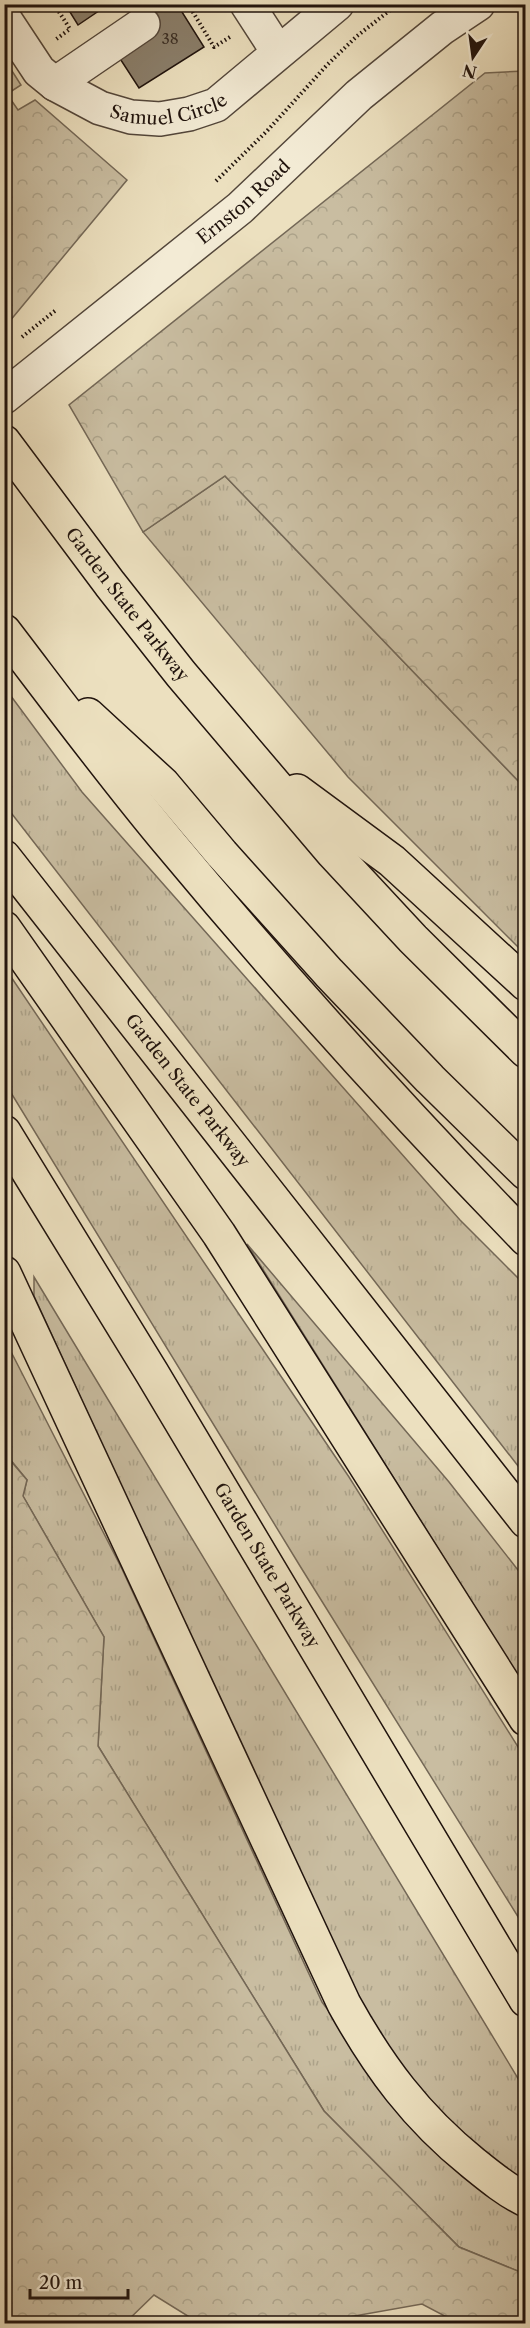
<svg xmlns="http://www.w3.org/2000/svg" width="530" height="2328" viewBox="0 0 530 2328" font-family="'Libre Caslon Text',serif">
	<style>
		.grass { fill: url(#grass-tufts); stroke: #746857; stroke-width: 1.5 }
		.forest { fill: url(#forest-crowns); stroke: #746857; stroke-width: 1.5 }
		.building { fill: #8a7e6a; stroke: #20130d; stroke-width: 1.5 }
		.lines { fill: none; stroke-linecap: round; stroke-linejoin: round }
		.minor-casing { stroke: #53463a; stroke-width: 36 }
		.highway-casing { stroke: #20130d; stroke-width: 36 }
		.path { stroke: #20130d; stroke-width: 4; stroke-dasharray: 1.5 3; stroke-linecap: butt }
		.minor { stroke: #f3ebd5; stroke-width: 33 }
		.highway { stroke: #ece0bf; stroke-width: 33 }
		.labels { text-anchor: middle; dominant-baseline: central; stroke-width: 4.5; stroke-linejoin: round; paint-order: stroke }
		.number-label { font-size: 15px; fill: #3a2e24 }
		.street-label { font-size: 18px; fill: #20130d; stroke: #f3ebd5 }
	</style>
	<defs>
		<pattern id="grass-tufts" width="24" height="20" patternUnits="userSpaceOnUse" patternTransform="scale(1.5)"><rect width="24" height="20" fill="#c9bda1"/><path d="M3 7l-1-3M5 7V3M7 7l1-3M15 17l-1-3M17 17v-4M19 17l1-3" fill="none" stroke="#aca289"/></pattern>
		<pattern id="forest-crowns" width="20" height="18" patternUnits="userSpaceOnUse" patternTransform="scale(1.5)"><rect width="20" height="18" fill="#c9bda1"/><path d="M2 6a3 3 0 1 1 6 0M12 15a3 3 0 1 1 6 0" fill="none" stroke="#aca289"/></pattern>
	</defs>
	<rect width="100%" height="100%" fill="#ece0bf"/>
	<filter id="stains"><feTurbulence type="fractalNoise" baseFrequency=".00333" numOctaves="4"/><feColorMatrix values="0 0 0 0 .2 0 0 0 0 .09 0 0 0 0 .02 0 0 0 .5 -.17"/></filter>
	<radialGradient id="worn" r=".72"><stop offset=".6" stop-color="#630" stop-opacity="0"/><stop offset="1" stop-color="#630" stop-opacity=".3"/></radialGradient>
	<!-- grass -->
	<path class="grass" d="M225,476L525,788V954L348,777L143,532Z
		M5,688L82,792L460,1220L525,1285V1475L5,805Z
		M5,968L349,1477L525,1758V1928L300,1566L5,1083Z
		M247,1244L449,1482L525,1579V1687Z
		M34,1277L525,2090V2185L447,2124L365,2018L34,1296Z
		M4,1338L122,1569L322,2002L413,2123L525,2216V2274L459,2247L324,2111L98,1746L104,1637L23,1496L27,1480L5,1453Z"/>
	<!-- forest -->
	<path class="forest" d="M5,60L21,85L7,94L18,110L35,100L127,180L9,322L4,316Z
		M525,71H526L525,788L225,476L143,532L69,405L485,73Z
		M4,1453L27,1480L23,1496L104,1637L98,1746L324,2111L459,2247L525,2274V2323H458L422,2304L315,2323H199L154,2295L125,2323H5Z"/>
	<!-- building -->
	<path class="building" d="M65,4H109L78,25Z
		M142,4H177L204,47L139,88L117,54L157,29Z"/>
	<g class="lines">
		<defs>
			<g id="minor">
				<path d="M247,4L278,52"/>
				<path id="s1" d="M4,18L39,71L55,84L100,108L131,117L160,119L189,114L216,105L337,4"/>
				<path d="M55,84L143,24"/>
				<path id="s2" d="M4,397L240,208L359,95L442,28L478,4"/>
			</g>
			<g id="highway">
				<path id="s3" d="M4,442L110,584L181,674L333,853L413,939L526,1051"/>
				<path d="M4,631C59,703 113,776 171,845C284,981 403,1112 526,1239"/>
				<path d="M88,715L163,784L222,854L329,973L430,1079L526,1173"/>
				<path d="M297,791L392,861L526,984"/>
				<path id="s4" d="M4,857L526,1521"/>
				<path d="M4,928L219,1234L526,1719"/>
				<path id="s5" d="M4,1132L152,1373L526,2000"/>
				<path d="M4,1273L344,2004C379,2067 416,2117 473,2163C489,2176 507,2191 526,2200"/>
			</g>
		</defs>
		<!-- minor casing -->
		<use href="#minor" class="minor-casing"/>
		<!-- highway casing -->
		<use href="#highway" class="highway-casing"/>
		<!-- path -->
		<path class="path" d="M54,4L70,29L55,40
			M188,4L214,47L230,37
			M216,181L267,131L327,65L357,36L398,4
			M22,337L56,310"/>
		<!-- minor -->
		<use href="#minor" class="minor"/>
		<!-- highway -->
		<use href="#highway" class="highway"/>
	</g>
	<g class="labels">
		<!-- number labels -->
		<g class="number-label">
			<text x="170" y="38">38</text>
		</g>
		<!-- street labels -->
		<g class="street-label">
			<text stroke="none"><textPath href="#s1" startOffset="206">Samuel Circle</textPath></text>
			<text stroke="none"><textPath href="#s2" startOffset="309">Ernston Road</textPath></text>
			<text stroke="none"><textPath href="#s3" startOffset="204">Garden State Parkway</textPath></text>
			<text stroke="none"><textPath href="#s4" startOffset="297">Garden State Parkway</textPath></text>
			<text stroke="none"><textPath href="#s5" startOffset="507">Garden State Parkway</textPath></text>
		</g>
	</g>
	<!-- margin -->
	<rect width="530" height="2328" fill="none" stroke="#ece0bf" stroke-width="24"/>
	<rect x="6" y="6" width="518" height="2316" fill="none" stroke="#20130d" stroke-width="3"/>
	<rect x="12" y="12" width="506" height="2304" fill="none" stroke="#20130d" stroke-width="1.5"/>
	<!-- north arrow -->
	<g transform="translate(473 57) rotate(193)" stroke="#f3ebd5" stroke-width="4.5" paint-order="stroke">
	<path d="M0-4.5L10 22L0 15L-10 22Z" fill="#20130d"/>
	<text y="-9" font-size="16" font-weight="bold" text-anchor="middle" fill="#20130d">N</text>
	</g>
	<!-- scale -->
	<path d="M30 2289v9h98v-9" fill="none" stroke="#20130d" stroke-width="3"/>
	<text x="39" y="2289" font-size="18" fill="#20130d" stroke="#f3ebd5" stroke-width="4.5" paint-order="stroke">20 m</text>
	<rect width="100%" height="100%" filter="url(#stains)"/>
	<rect width="100%" height="100%" fill="url(#worn)"/>
</svg>
